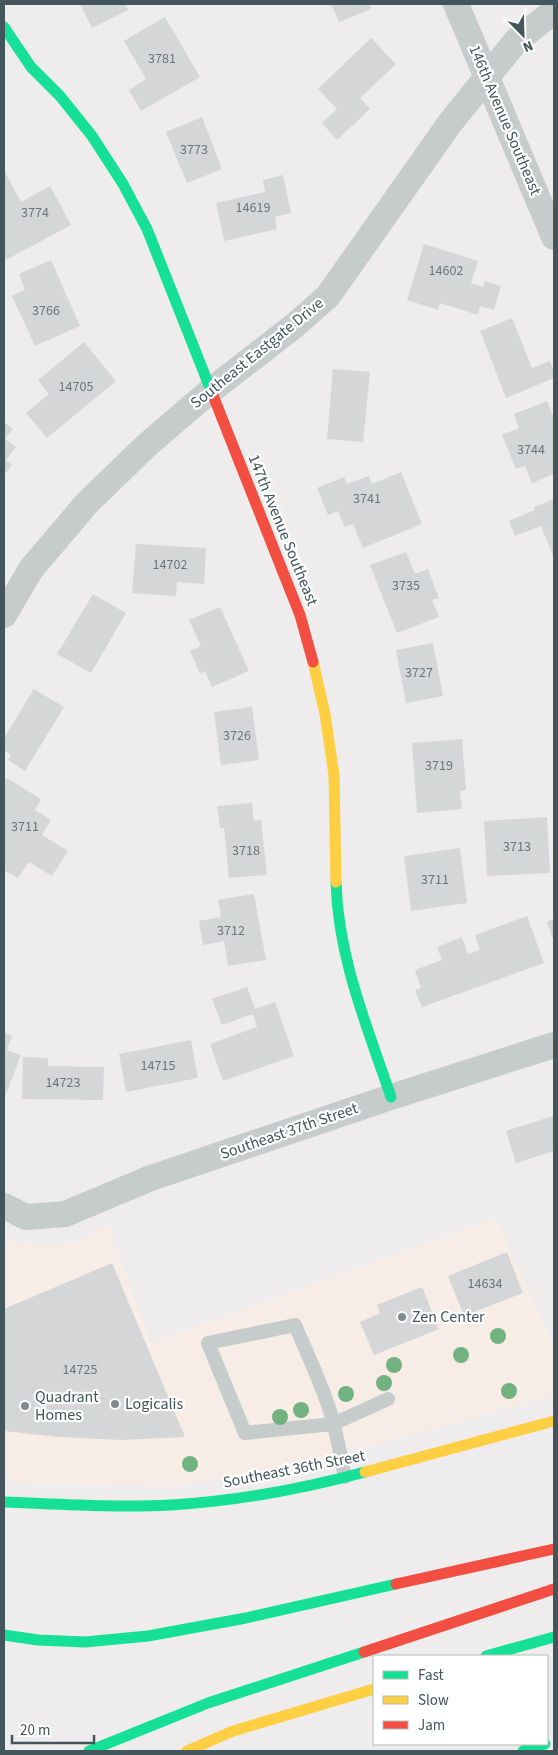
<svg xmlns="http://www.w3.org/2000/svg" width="558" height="1755" viewBox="0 0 558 1755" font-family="'Source Sans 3',sans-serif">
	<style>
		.commercial { fill: #f7ede6 }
		.building { fill: #d5d6d7 }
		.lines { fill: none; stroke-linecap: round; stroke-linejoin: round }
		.lane { stroke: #c6cbcc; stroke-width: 14 }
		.street { stroke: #c6cbcc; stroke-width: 26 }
		.fast { stroke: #16e098; stroke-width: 11 }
		.slow { stroke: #ffcf43; stroke-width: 11 }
		.jam { stroke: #f24e42; stroke-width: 11 }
		.tree { fill: #72b281 }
		.poi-dot { fill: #7e8a8e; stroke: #fff; stroke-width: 2 }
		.labels { text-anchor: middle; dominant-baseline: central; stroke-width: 4.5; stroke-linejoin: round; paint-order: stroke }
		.number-label { font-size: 14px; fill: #68777b }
		.street-label { font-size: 16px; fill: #42565b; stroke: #fff }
		.poi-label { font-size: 16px; fill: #42565b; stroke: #fff; text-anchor: start }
	</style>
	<rect width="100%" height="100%" fill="#eeeced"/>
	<!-- commercial -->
	<path class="commercial" d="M495,1218L552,1342H554V1396L301,1464L170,1487L19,1483L4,1480V1238L41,1247L72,1244L107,1225L151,1343Z"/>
	<!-- building -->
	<path class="building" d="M80,4H125L128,10L92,28Z
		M331,4H369L371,9L339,22Z
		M165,17L200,77L141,111L129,90L146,79L124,41Z
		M371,38L396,64L360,98L370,109L337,140L322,123L337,109L318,89Z
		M202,117L222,169L187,183L166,132Z
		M5,172L21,202L50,186L71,225L6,260L4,256V173Z
		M283,175L291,213L275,217L277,229L224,241L216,203L265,192L263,180Z
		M424,244L478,261L471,283L483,287L485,281L501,286L494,310L480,306L478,315L440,303L438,310L407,300Z
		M51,260L80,326L35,346L12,296L25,290L19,274Z
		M512,318L532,368L550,361L554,371V378L506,398L480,331Z
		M84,342L116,381L47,438L26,413L49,394L38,380Z
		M333,369L370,372L363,442L327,439Z
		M547,401L554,418V474L532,483L525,466L516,469L502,435L519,428L514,414Z
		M4,422L13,429L5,439L16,447L6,460L12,465L4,475Z
		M401,472L422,524L363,548L353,524L345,527L338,511L328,515L317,488L344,477L347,484L369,476L372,484Z
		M554,499V558L541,526L515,536L509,521L535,510L534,507Z
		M136,544L206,548L204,584L177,582L176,596L132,593Z
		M406,552L415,574L428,569L439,598L432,600L439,617L397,633L370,565Z
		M93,594L126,613L91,673L57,654Z
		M220,607L249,671L212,687L205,671L200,674L190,651L201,646L189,620Z
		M433,643L443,696L406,703L396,650Z
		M34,689L64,707L25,771L8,760L11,755L4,750V738Z
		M252,707L259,760L221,765L214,712Z
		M462,739L466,790L460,791L462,809L417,813L412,743Z
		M7,778L41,799L35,810L51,820L42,835L68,851L52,876L29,862L18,878L4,870V782Z
		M252,803L254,821L261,820L267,875L229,878L224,828H220L217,806Z
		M547,817L550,873L487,876L484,821Z
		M460,848L467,903L411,911L404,856Z
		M254,894L266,960L228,966L224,941L203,945L199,921L221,917L218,900Z
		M527,916L544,963L422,1007L415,990L421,988L415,970L442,960L437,947L462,937L468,954L480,950L475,935Z
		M554,919V942L547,922Z
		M247,987L255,1009L275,1002L294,1056L223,1081L210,1044L257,1027L253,1014L222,1025L212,999Z
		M4,1032L12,1036L7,1050L21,1055L4,1099Z
		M191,1040L198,1078L126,1092L119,1054Z
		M23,1057L48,1058V1066L104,1067L103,1100L22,1099Z
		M553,1116L554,1151L516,1163L506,1131Z
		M507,1252L523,1293L464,1316L448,1276Z
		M112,1263L185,1437L122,1440L59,1437L4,1431V1309Z
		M422,1287L439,1329L374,1355L360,1322L380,1313L377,1305Z"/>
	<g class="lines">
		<!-- lane -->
		<path class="lane" d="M345,1477C340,1453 336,1428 328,1405C319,1378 306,1351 295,1325L208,1343L245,1433L333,1424L388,1399"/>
		<!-- street -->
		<path class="street" d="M456,4L554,237
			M4,615L31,569L87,503L147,445L210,391L294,326L328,296L450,123L516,41L554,11
			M4,1206L26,1217L65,1214L151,1178L391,1097L554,1045"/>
		<!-- fast -->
		<path class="fast" d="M4,27L31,67L60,96L92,136L123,184L147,229L212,393
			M336,882C338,958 367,1026 391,1097
			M4,1502C59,1504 116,1508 171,1505C237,1501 302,1489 365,1472
			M4,1635L38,1640L85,1642L148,1636L246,1618L396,1584
			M486,1656L554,1637
			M89,1751L208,1703L364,1652
			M523,1751L545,1744"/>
		<!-- slow -->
		<path class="slow" d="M313,662L325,714L334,775L336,882
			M365,1472L554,1421
			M187,1751L233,1731L374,1689"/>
		<!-- jam -->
		<path class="jam" d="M212,393L300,615L313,662
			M396,1584L554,1549
			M364,1652L554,1589"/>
	</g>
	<!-- trees -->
	<g class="tree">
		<circle cx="498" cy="1336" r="8"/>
		<circle cx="461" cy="1355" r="8"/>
		<circle cx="394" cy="1365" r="8"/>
		<circle cx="384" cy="1383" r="8"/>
		<circle cx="509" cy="1391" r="8"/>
		<circle cx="346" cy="1394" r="8"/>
		<circle cx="301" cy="1410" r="8"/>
		<circle cx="280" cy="1417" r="8"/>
		<circle cx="190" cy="1464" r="8"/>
	</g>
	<!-- markers -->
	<g class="poi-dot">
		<circle cx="402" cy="1317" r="5"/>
		<circle cx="115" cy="1404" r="5"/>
		<circle cx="25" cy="1406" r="5"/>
	</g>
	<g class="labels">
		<!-- number labels -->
		<g class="number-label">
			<text x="162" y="59">3781</text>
			<text x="194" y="150">3773</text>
			<text x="253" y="208">14619</text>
			<text x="35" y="213">3774</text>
			<text x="446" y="271">14602</text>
			<text x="46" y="311">3766</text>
			<text x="76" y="387">14705</text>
			<text x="531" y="450">3744</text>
			<text x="367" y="499">3741</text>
			<text x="170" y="565">14702</text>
			<text x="406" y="586">3735</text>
			<text x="419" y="673">3727</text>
			<text x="237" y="736">3726</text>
			<text x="439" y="766">3719</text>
			<text x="25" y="827">3711</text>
			<text x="517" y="847">3713</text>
			<text x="246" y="851">3718</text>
			<text x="435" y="880">3711</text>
			<text x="231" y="931">3712</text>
			<text x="158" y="1066">14715</text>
			<text x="63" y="1083">14723</text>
			<text x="485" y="1284">14634</text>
			<text x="80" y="1370">14725</text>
		</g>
		<!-- street labels -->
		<g class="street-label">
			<text transform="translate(505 120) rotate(67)">146th Avenue Southeast</text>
			<text transform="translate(257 353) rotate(-39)">Southeast Eastgate Drive</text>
			<text transform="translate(283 530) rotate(68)">147th Avenue Southeast</text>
			<text transform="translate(289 1131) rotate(-19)">Southeast 37th Street</text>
			<text transform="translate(294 1469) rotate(-11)">Southeast 36th Street</text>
		</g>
		<!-- poi labels -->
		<g class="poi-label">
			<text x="412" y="1317">Zen Center</text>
			<text x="35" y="1397">Quadrant<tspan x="35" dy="18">Homes</tspan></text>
			<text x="125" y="1404">Logicalis</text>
		</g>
	</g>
	<!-- border -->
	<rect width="558" height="1755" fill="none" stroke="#42565b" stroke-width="10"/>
	<!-- legend -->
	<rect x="373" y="1655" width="175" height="90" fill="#ffffff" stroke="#b3bbbd"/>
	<rect x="383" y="1671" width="25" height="8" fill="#16e098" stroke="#b3bbbd"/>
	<text x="418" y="1680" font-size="15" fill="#42565b">Fast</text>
	<rect x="383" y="1696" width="25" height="8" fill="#ffcf43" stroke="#b3bbbd"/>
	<text x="418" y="1705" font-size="15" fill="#42565b">Slow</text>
	<rect x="383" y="1721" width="25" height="8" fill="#f24e42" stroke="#b3bbbd"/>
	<text x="418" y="1730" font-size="15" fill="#42565b">Jam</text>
	<!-- north arrow -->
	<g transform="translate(523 35) rotate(157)" stroke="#ffffff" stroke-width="4" paint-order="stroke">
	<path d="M0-4L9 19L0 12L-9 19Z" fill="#42565b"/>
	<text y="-8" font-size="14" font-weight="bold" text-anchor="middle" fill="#42565b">N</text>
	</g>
	<!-- scale -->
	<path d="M12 1735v8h82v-8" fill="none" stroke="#42565b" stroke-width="2.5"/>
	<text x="20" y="1735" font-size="15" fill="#42565b" stroke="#ffffff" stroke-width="4" paint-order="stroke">20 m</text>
</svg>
